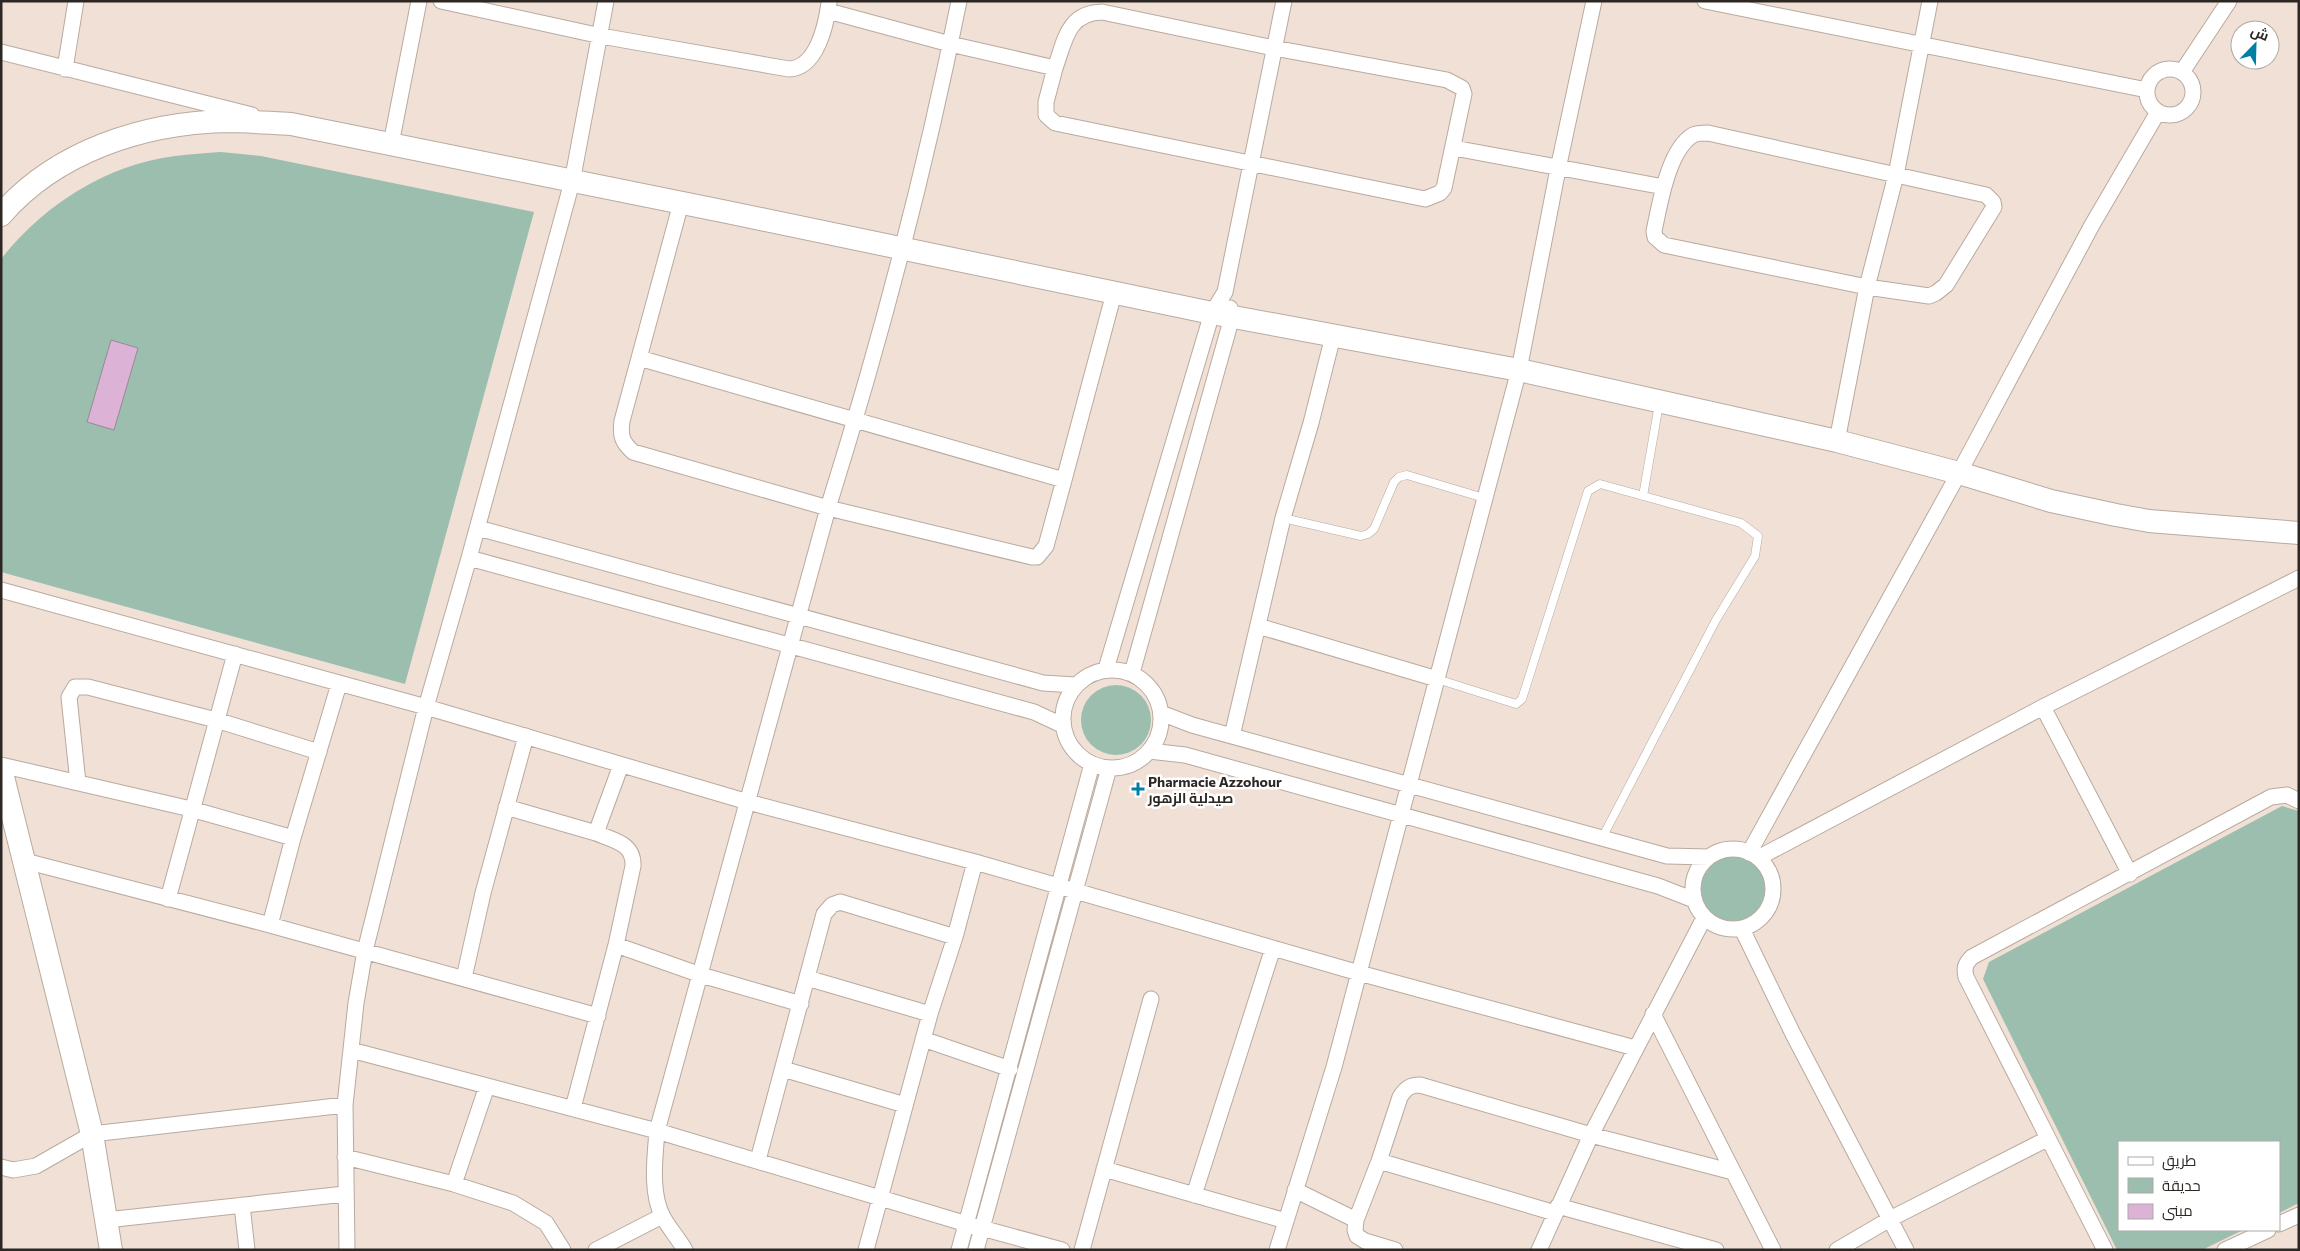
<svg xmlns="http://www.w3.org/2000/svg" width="2300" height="1251" viewBox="0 0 2300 1251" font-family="Commissioner,Cairo,sans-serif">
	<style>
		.green { fill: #9cbeae }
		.building { fill: #ddb2d7; stroke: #978a95 }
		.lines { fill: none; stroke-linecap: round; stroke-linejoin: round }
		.service-casing { stroke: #b9aa9f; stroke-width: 9 }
		.minor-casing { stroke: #b9aa9f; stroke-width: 17 }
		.secondary-casing { stroke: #b9aa9f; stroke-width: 24 }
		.service { stroke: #fff; stroke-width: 8 }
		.minor { stroke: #fff; stroke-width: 15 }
		.secondary { stroke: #fff; stroke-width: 22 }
		.poi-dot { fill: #007fa4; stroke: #fff; stroke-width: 2 }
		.labels { text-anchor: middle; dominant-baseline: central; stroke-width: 5; stroke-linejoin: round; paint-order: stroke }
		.poi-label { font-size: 14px; font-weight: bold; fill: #2d2723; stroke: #fff; text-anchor: start }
	</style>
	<rect width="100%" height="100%" fill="#f0e0d5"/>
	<!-- green -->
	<path class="green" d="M221,152L261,156L534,212L405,684L1,572V259C44,205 105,165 175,156C190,154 206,153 221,152Z
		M1081 720a35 35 0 1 1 70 0a35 35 0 1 1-70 0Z
		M2282,806L2299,811V1203L2279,1213V1142H2119V1230H2243L2202,1250H2117L1983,979L1989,962Z
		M1698 890a36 36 0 1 1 72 0a36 36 0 1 1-72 0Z"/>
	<!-- building -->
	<path class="building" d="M111,340L138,348L114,430L87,422Z"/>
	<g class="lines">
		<defs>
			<path id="service" d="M1643,496L1659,404
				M1283,518L1361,536L1368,534L1374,529L1394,482L1399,477L1407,475L1484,498
				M1437,679L1516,704L1522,699L1588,491L1600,484L1741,523L1758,536L1755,556L1716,620L1602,838"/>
			<path id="minor" d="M441,1L601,36L789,69C817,68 826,25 829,3
				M1705,1L2147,90
				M828,11L950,44L1055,68L1046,102V115L1055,123L1425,199L1440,193L1444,188L1464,94L1462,88L1447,80L1274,48L1102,12C1067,13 1065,41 1055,68
				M1,52L252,115
				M2147 92a23 23 0 1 1 46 0a23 23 0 1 1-46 0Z
				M65,69L76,1
				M2182,72L2229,1
				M1708,133L1986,195L1993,202L1994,207L1946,285L1936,293L1929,296L1867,287L1664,245L1655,237L1654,231C1660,204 1668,150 1693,135C1697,133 1703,133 1708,133Z
				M391,144L419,1
				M1454,148L1664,187
				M681,203L622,421C620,436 622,442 633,452L828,508L1032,557H1037L1046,546L1064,480
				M639,358L1064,480L1114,293
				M1837,441L1867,287L1896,175L1930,1
				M478,528L1043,683L1075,685
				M469,558L1034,712L1062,725
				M1,590L426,707L748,802L975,862L1359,973L1635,1048
				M1258,626L1437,679
				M1106,669L1212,313L1225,292L1284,1
				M1063 719a49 49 0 1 1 98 0a49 49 0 1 1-98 0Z
				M1132,673L1232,317L1230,308
				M2043,707L2130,874
				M1161,713L1192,725L1667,856L1709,857
				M1232,736L1283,518L1311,423L1333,336
				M1149,751L1185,755L1658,886L1694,900
				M1,765L191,809L293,838
				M78,783L69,697L75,687H88L216,720L319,752
				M506,807L596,833
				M1693 889a40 40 0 1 1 80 0a40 40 0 1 1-80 0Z
				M1749,853L1959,473L2092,225L2158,112
				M1758,858L2043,707L2299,578
				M25,861L270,925L598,1016
				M168,899L235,654
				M270,925L293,838L339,684
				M1742,929L1793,1034L1906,1250
				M616,945L701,975L801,1004
				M464,978L483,893L526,736
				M807,978L930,1014
				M1653,1014L1773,1250
				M923,1039L1010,1069
				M351,1050L657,1131L967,1224L1062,1250
				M783,1069L905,1105
				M573,1108L616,945L633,866C634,843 614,841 596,833L621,765
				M345,1157L454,1184L513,1203L546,1223L563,1250
				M758,1160L824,914L832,905L840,902L955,937
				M1379,1161L1555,1213
				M1,1167L13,1170L36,1166L92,1134L345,1105
				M1104,1169L1286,1221
				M454,1184L487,1086
				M1295,1190L1356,1220
				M1194,1195L1273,948
				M242,1205L247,1250
				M1558,1206L1716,1250
				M106,1220L345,1194
				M2279,1224L2299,1215
				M347,1250L345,1105L356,1003L365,951L426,707L469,558L572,182L606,1
				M596,1250L662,1216
				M685,1250C678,1238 669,1228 663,1217C650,1193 655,1157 657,1131L828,508C880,342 925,172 959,1
				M866,1250L930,1014L955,937L975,862
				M959,1250L1092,764
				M976,1250L1109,768
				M1082,1250L1151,999
				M1277,1250L1334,1067L1519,370L1558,169L1594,1
				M1395,1250L1365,1241L1357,1236L1355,1230L1356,1220L1379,1161L1400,1097C1406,1088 1410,1085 1420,1085L1591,1135L1733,1172
				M1539,1250L1591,1135L1704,918
				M1837,1250L1890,1219L2047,1139
				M2105,1250L1966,977C1964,968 1965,964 1972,957L2271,797L2287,795L2299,801
				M2225,1250L2268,1230"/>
			<path id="secondary" d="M1,215C56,151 144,123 226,121C248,121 270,123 291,124L727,212L1212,313L1519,370L1837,441L1959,473L2051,501L2116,515L2149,521L2299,533
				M1,769L92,1134L111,1250"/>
		</defs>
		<!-- service casing -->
		<use href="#service" class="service-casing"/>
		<!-- minor casing -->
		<use href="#minor" class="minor-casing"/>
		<!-- secondary casing -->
		<use href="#secondary" class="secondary-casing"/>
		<!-- service -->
		<use href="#service" class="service"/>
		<!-- minor -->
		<use href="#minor" class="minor"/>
		<!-- secondary -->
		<use href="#secondary" class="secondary"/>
	</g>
	<!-- markers -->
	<path class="poi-dot" d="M1135.5 781.5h5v5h5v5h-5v5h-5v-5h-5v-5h5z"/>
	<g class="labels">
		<!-- poi labels -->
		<g class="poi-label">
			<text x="1148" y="781">Pharmacie Azzohour<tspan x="1148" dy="16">صيدلية الزهور</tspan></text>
		</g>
	</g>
	<!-- border -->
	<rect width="2300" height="1251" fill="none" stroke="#2d2723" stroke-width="5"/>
	<!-- legend -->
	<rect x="2118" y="1141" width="162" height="90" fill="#ffffff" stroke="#aba9a7"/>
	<rect x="2128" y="1157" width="25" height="8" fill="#ffffff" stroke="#aba9a7"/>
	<text x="2162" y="1166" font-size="15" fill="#2d2723">طريق</text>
	<rect x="2128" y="1178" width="25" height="15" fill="#9cbeae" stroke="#aba9a7"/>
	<text x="2162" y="1191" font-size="15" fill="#2d2723">حديقة</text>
	<rect x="2128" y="1204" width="25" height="15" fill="#ddb2d7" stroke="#aba9a7"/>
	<text x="2162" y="1216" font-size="15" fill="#2d2723">مبنى</text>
	<!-- north arrow -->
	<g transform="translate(2255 45) rotate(23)"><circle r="24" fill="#ffffff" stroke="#aba9a7"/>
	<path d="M0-4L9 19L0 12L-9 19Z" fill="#007fa4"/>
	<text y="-8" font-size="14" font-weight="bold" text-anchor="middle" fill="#2d2723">ش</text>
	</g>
</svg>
